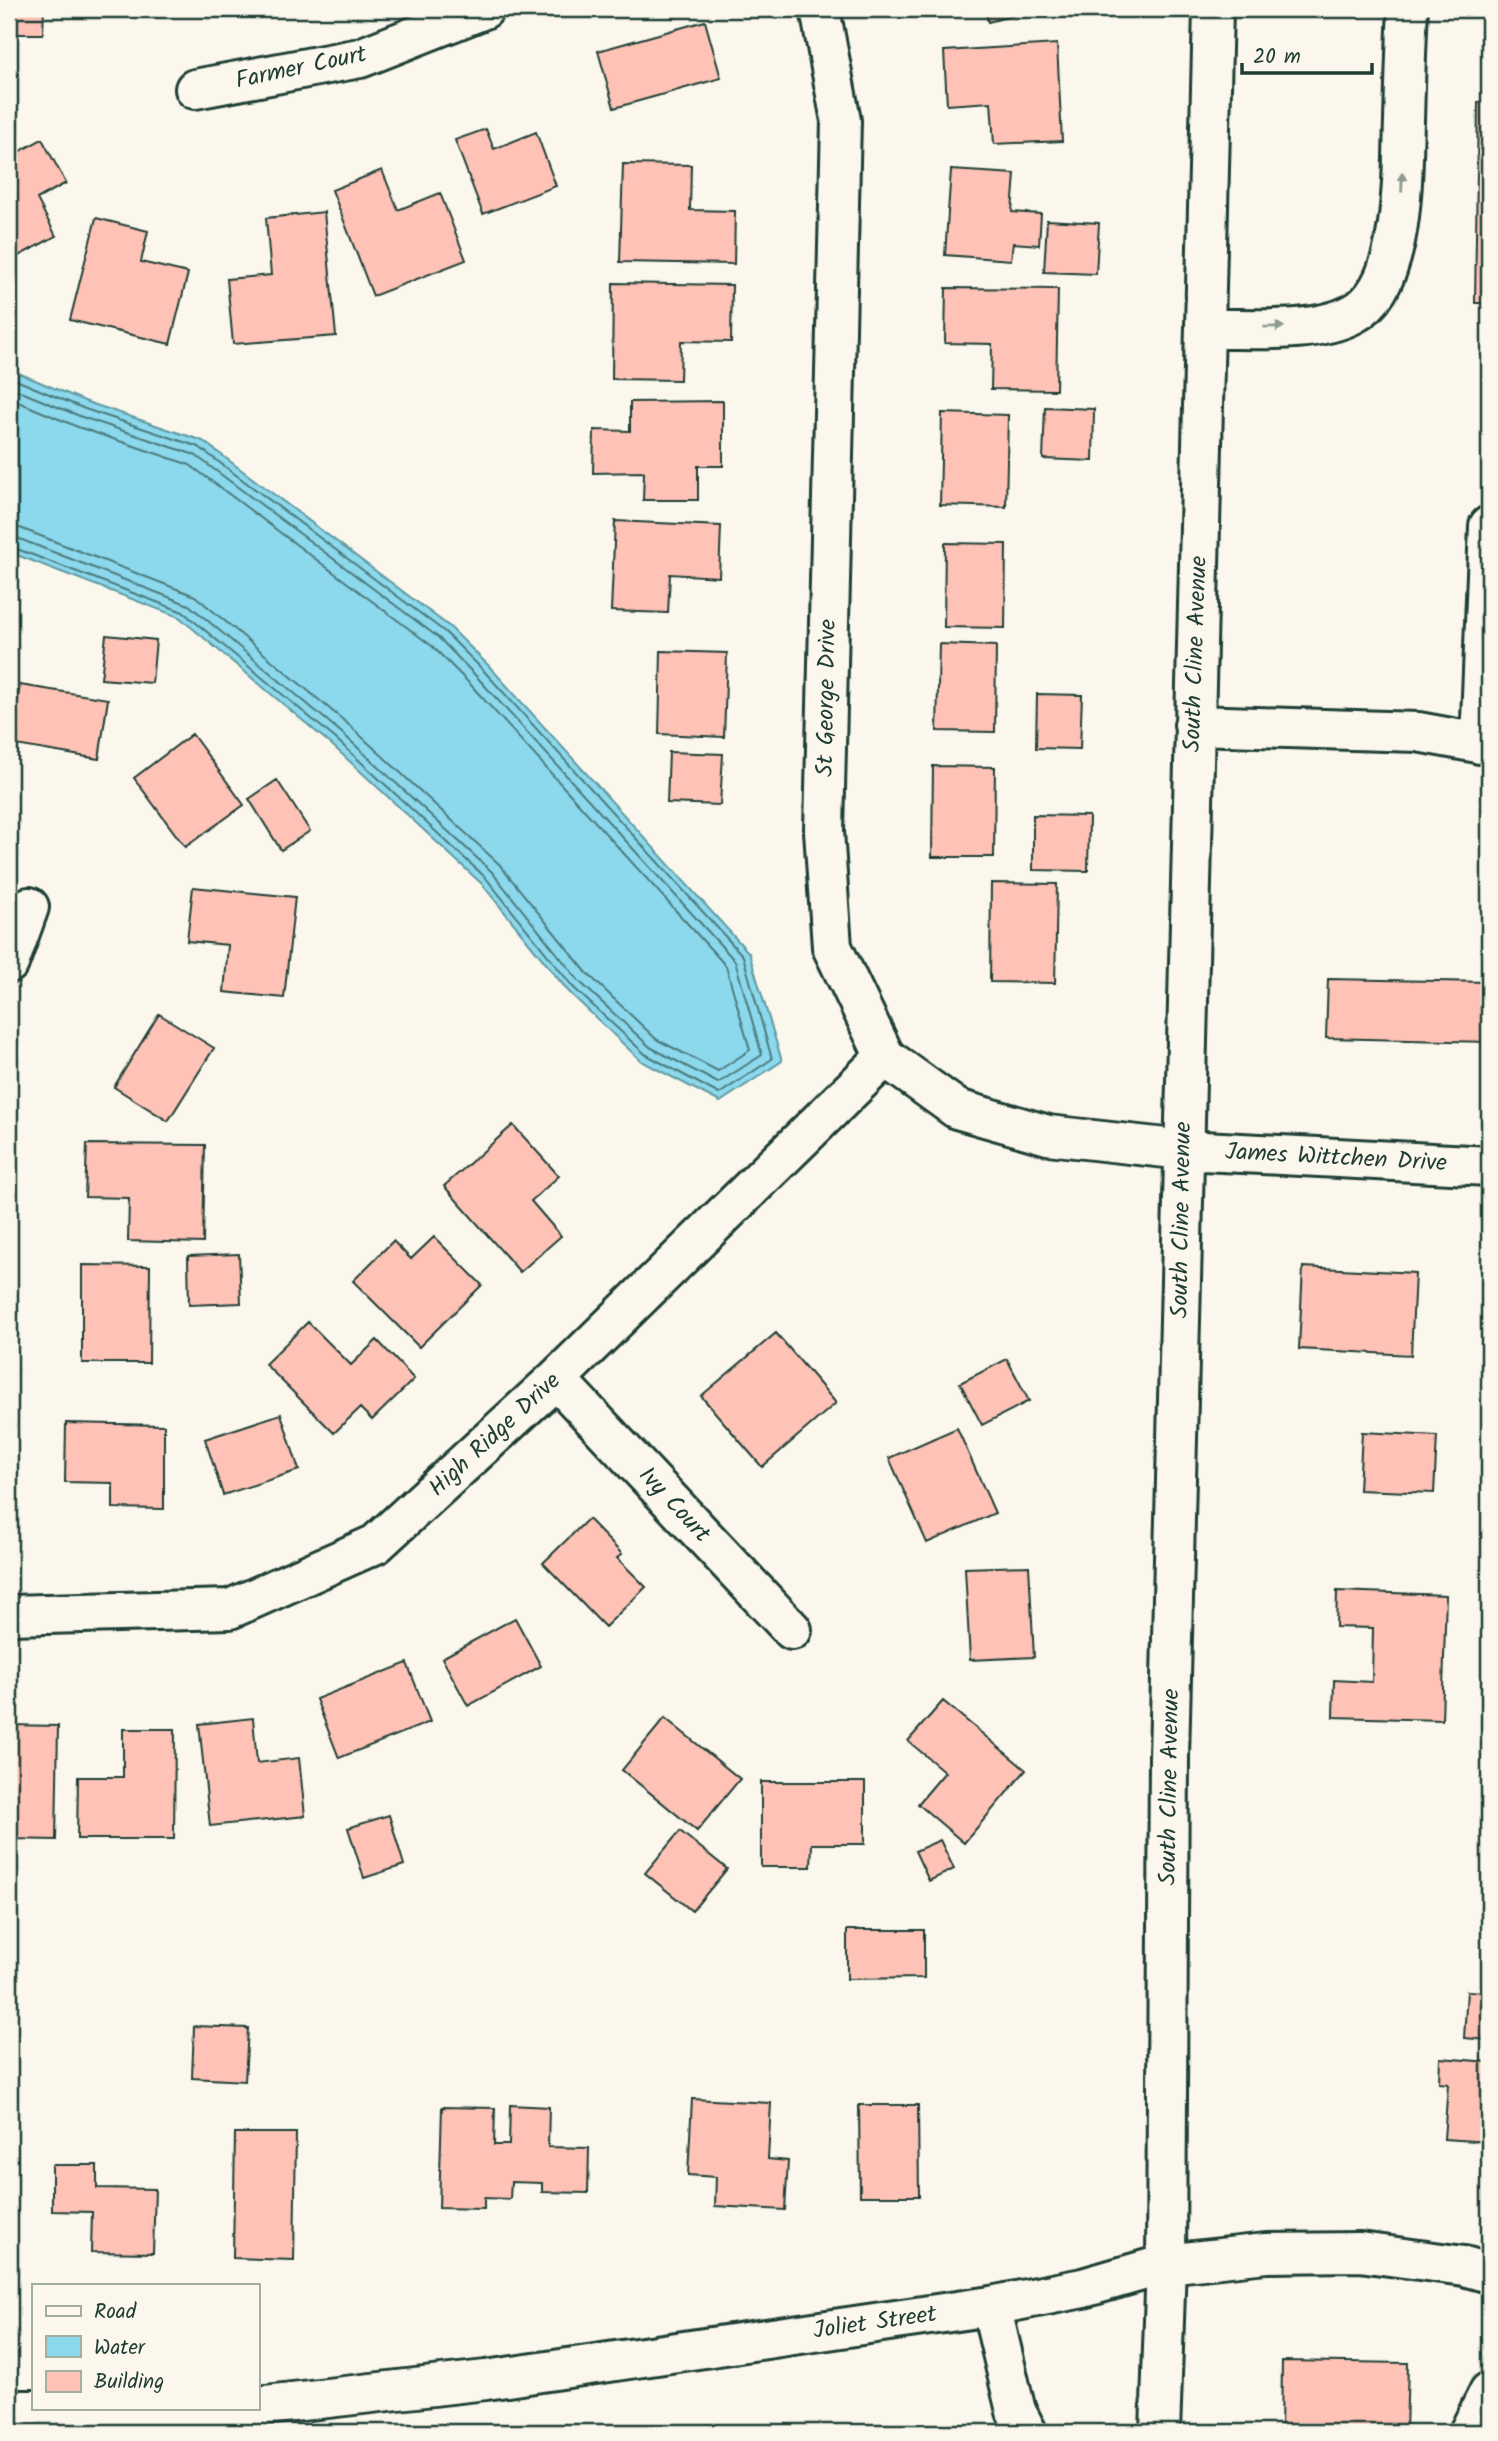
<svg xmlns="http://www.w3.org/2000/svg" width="1498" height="2441" viewBox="0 0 1498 2441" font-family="Kalam,sans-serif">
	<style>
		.water { fill: #8cd8ec; stroke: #609aa2; stroke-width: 2 }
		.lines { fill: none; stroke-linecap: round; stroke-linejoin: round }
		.shore { stroke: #4b7b7e; stroke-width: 2 }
		.building { fill: #fec3b6; stroke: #1f3d34; stroke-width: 2 }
		.minor-casing { stroke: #1f3d34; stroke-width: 44 }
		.minor { stroke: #fbf7ec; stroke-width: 38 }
		.oneway { fill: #8d9a90 }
		.labels { text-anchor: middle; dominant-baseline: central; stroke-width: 5; stroke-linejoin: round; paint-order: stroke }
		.street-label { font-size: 24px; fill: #1f3d34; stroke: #fbf7ec }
	</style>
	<rect width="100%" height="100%" fill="#fbf7ec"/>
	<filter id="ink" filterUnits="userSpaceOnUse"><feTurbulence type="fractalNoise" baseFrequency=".0143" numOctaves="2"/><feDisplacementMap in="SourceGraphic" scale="14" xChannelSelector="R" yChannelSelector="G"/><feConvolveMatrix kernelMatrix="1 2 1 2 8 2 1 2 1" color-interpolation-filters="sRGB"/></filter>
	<g filter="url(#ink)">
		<!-- water -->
		<path class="water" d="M9,369L87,402L203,441L450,627L488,665L749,953L782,1061L720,1102L641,1061L568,991L482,884L332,745L179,617L9,552Z"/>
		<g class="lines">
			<!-- shore -->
			<path class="shore" d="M9,377L85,409L199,447L445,632L483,670L743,956L772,1059L719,1094L645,1054L573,987L486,878L336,739L183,612L9,546
				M9,387L82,417L195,455L439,638L476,676L735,961L762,1055L718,1083L650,1047L579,981L492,872L342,733L189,605L17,538L9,537
				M9,398L78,427L190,465L432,646L469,683L726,966L750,1050L718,1071L656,1039L587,973L499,864L349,725L195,596L20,528L9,527"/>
		</g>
		<!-- building -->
		<path class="building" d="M9,9H44L43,34H9Z
			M985,9H1038L988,22Z
			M705,21L721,78L614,108L598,51Z
			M1486,27H1489V303H1475L1478,102L1484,103Z
			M1057,44L1062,141L994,144L991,102L947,105L944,51Z
			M486,129L494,149L536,132L556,186L483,214L455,140Z
			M42,139L66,183L37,199L56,236L9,261V157Z
			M623,164L691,165L690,210L735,211L734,264L620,262Z
			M382,170L398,210L440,193L466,260L373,296L332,190Z
			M951,170L1015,174L1012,212L1041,214L1039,245L1013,243L1011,260L945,255Z
			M324,212L336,336L233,344L227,279L271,275L266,218Z
			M96,218L148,231L141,262L188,273L170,344L70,320Z
			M1047,220L1099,223L1096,274L1044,272Z
			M613,283L732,285L731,342L681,341L680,380L612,379Z
			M946,288L1058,289L1056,390L991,389L992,344L945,343Z
			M723,401V466H698V500H643L644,472L593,473L594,430L630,431V402Z
			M1045,407L1094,409L1093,461L1043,459Z
			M942,413L1008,415L1006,507L940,505Z
			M615,521L721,526L719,577L670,574L668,613L611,611Z
			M945,543L1006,544L1005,628L944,627Z
			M106,635L156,640L152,683L101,679Z
			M939,644L996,646L995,732L937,731Z
			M661,651L727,653L724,737L659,734Z
			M20,685L108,699L99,759L10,744Z
			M1037,694L1082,695L1080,749L1036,748Z
			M192,734L244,805L185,847L134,778Z
			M669,752L723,754L720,805L667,803Z
			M933,766L995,767L994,857H932Z
			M277,780L310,831L281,850L249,799Z
			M1033,815L1089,816L1088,871L1033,870Z
			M991,883L1057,884L1055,983L990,982Z
			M193,887L295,897L284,998L224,992L228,945L187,941Z
			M1328,979L1489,982V1042L1326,1038Z
			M159,1014L214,1048L168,1121L114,1087Z
			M513,1125L559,1176L531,1201L561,1236L520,1272L444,1186Z
			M87,1144L205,1145L203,1243L128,1241L129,1198L85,1197Z
			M434,1237L482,1285L419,1347L353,1281L393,1241L411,1259Z
			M239,1254L241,1303L189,1305L188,1256Z
			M82,1265L150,1266L149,1363H82Z
			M1303,1267L1415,1273L1411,1355L1299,1349Z
			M1487,1279H1489V1340H1486Z
			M308,1322L351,1365L377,1340L414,1379L372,1420L360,1408L334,1433L265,1364Z
			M776,1333L836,1403L762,1467L701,1396Z
			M1007,1359L1029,1401L982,1425L960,1383Z
			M281,1414L299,1470L223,1495L205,1439Z
			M66,1423L164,1425V1509L113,1508V1483L65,1482Z
			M957,1428L995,1513L927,1543L889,1458Z
			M1362,1432L1437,1436L1434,1493L1359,1490Z
			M588,1519L622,1554L617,1558L646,1587L605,1627L543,1563Z
			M1029,1566L1034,1657L970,1660L965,1568Z
			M1337,1591L1446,1595L1442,1720L1333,1717L1334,1680L1372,1682L1373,1628L1336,1627Z
			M515,1618L541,1666L468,1706L442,1658Z
			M407,1663L430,1722L339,1758L316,1699Z
			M943,1701L1026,1770L964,1843L918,1804L945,1772L908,1741Z
			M253,1718L257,1763L299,1758L305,1816L210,1826L199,1724Z
			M665,1718L740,1779L697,1831L622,1770Z
			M9,1725L58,1726L56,1840L9,1839Z
			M123,1729H175L174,1839H77L78,1777H123Z
			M761,1782H865V1844H812L811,1867H761Z
			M389,1815L404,1865L364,1878L348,1828Z
			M680,1831L727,1869L692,1911L645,1873Z
			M940,1840L954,1869L929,1881L915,1851Z
			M847,1930H924V1978L847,1979Z
			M1467,1991L1489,1992V2040L1464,2038Z
			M194,2026L248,2028L245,2081L192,2078Z
			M1440,2058L1489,2062V2142L1444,2139L1448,2084L1439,2083Z
			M692,2099L771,2103L768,2159L788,2161L785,2210L715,2206L716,2177L688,2175Z
			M510,2105L549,2107L548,2147L589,2148L588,2193L542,2192V2183L511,2182L510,2199L484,2198V2209L439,2208L442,2107L495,2108L494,2145H509Z
			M859,2105H918L919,2196H860Z
			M235,2133H296L294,2260L233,2258Z
			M52,2165H97V2188L155,2189L153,2253L91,2252L92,2212L52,2211Z
			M1282,2361L1408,2363L1406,2432H1281Z
			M875,2430L961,2431V2432H875Z"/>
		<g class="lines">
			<defs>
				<path id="minor" d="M820,9L841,121L824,831L832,947L885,1057L957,1109L1048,1135L1184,1150L1489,1166
					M195,89L360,58L484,9
					M1205,329C1250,328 1312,335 1353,314C1406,287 1402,172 1404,121C1405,83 1406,46 1408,9
					M1194,725L1418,732L1489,745
					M1480,744L1489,526
					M9,963L29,907
					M556,1379L792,1630
					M9,1615L230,1609L376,1544L556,1379L885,1057
					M991,2306L1016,2411L1027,2432
					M257,2406L486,2380L991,2306L1083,2288L1166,2264L1266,2253L1360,2252L1464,2266L1489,2273
					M9,2410H224L241,2408
					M1160,2432L1166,2264L1169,1757L1213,9
					M1469,2432L1489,2392"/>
			</defs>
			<!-- minor casing -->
			<use href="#minor" class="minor-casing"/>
			<!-- minor -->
			<use href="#minor" class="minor"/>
		</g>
		<!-- one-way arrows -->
		<defs><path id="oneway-solid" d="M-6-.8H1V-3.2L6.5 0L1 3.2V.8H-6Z" transform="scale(1.75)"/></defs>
		<g class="oneway">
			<use href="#oneway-solid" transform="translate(1402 182) rotate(-88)"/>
			<use href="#oneway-solid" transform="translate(1274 327) rotate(-1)"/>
		</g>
	</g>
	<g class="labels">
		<!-- street labels -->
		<g class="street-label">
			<text transform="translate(301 68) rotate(-12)">Farmer Court</text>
			<text transform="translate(1196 654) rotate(-88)">South Cline Avenue</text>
			<text transform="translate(827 698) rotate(-89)">St George Drive</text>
			<text transform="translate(1336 1158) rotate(3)">James Wittchen Drive</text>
			<text transform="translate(1182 1220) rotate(-89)">South Cline Avenue</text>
			<text transform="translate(495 1435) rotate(-43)">High Ridge Drive</text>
			<text transform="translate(674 1505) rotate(47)">Ivy Court</text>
			<text transform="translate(1170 1787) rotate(-89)">South Cline Avenue</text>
			<text transform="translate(875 2323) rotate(-8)">Joliet Street</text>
		</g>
	</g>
	<!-- margin -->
	<rect width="1498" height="2441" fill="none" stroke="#fbf7ec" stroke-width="35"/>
	<rect x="18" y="18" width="1463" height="2406" fill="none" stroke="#1f3d34" stroke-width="2.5" filter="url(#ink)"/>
	<!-- legend -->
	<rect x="32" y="2284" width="228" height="126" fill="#fbf7ec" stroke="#a3ada2" stroke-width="2"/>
	<rect x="46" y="2306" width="35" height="10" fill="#fbf7ec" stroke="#a3ada2" stroke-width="2"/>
	<text x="94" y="2318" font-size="21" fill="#1f3d34">Road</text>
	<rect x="46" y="2336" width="35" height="21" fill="#8cd8ec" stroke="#a3ada2" stroke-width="2"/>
	<text x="94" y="2354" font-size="21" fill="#1f3d34">Water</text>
	<rect x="46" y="2371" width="35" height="21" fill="#fec3b6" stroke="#a3ada2" stroke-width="2"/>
	<text x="94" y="2388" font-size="21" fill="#1f3d34">Building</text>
	<!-- scale -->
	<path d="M1242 63v10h130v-10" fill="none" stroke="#1f3d34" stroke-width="3.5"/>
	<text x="1253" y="63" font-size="21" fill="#1f3d34" stroke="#fbf7ec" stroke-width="5" paint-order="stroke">20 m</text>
</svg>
